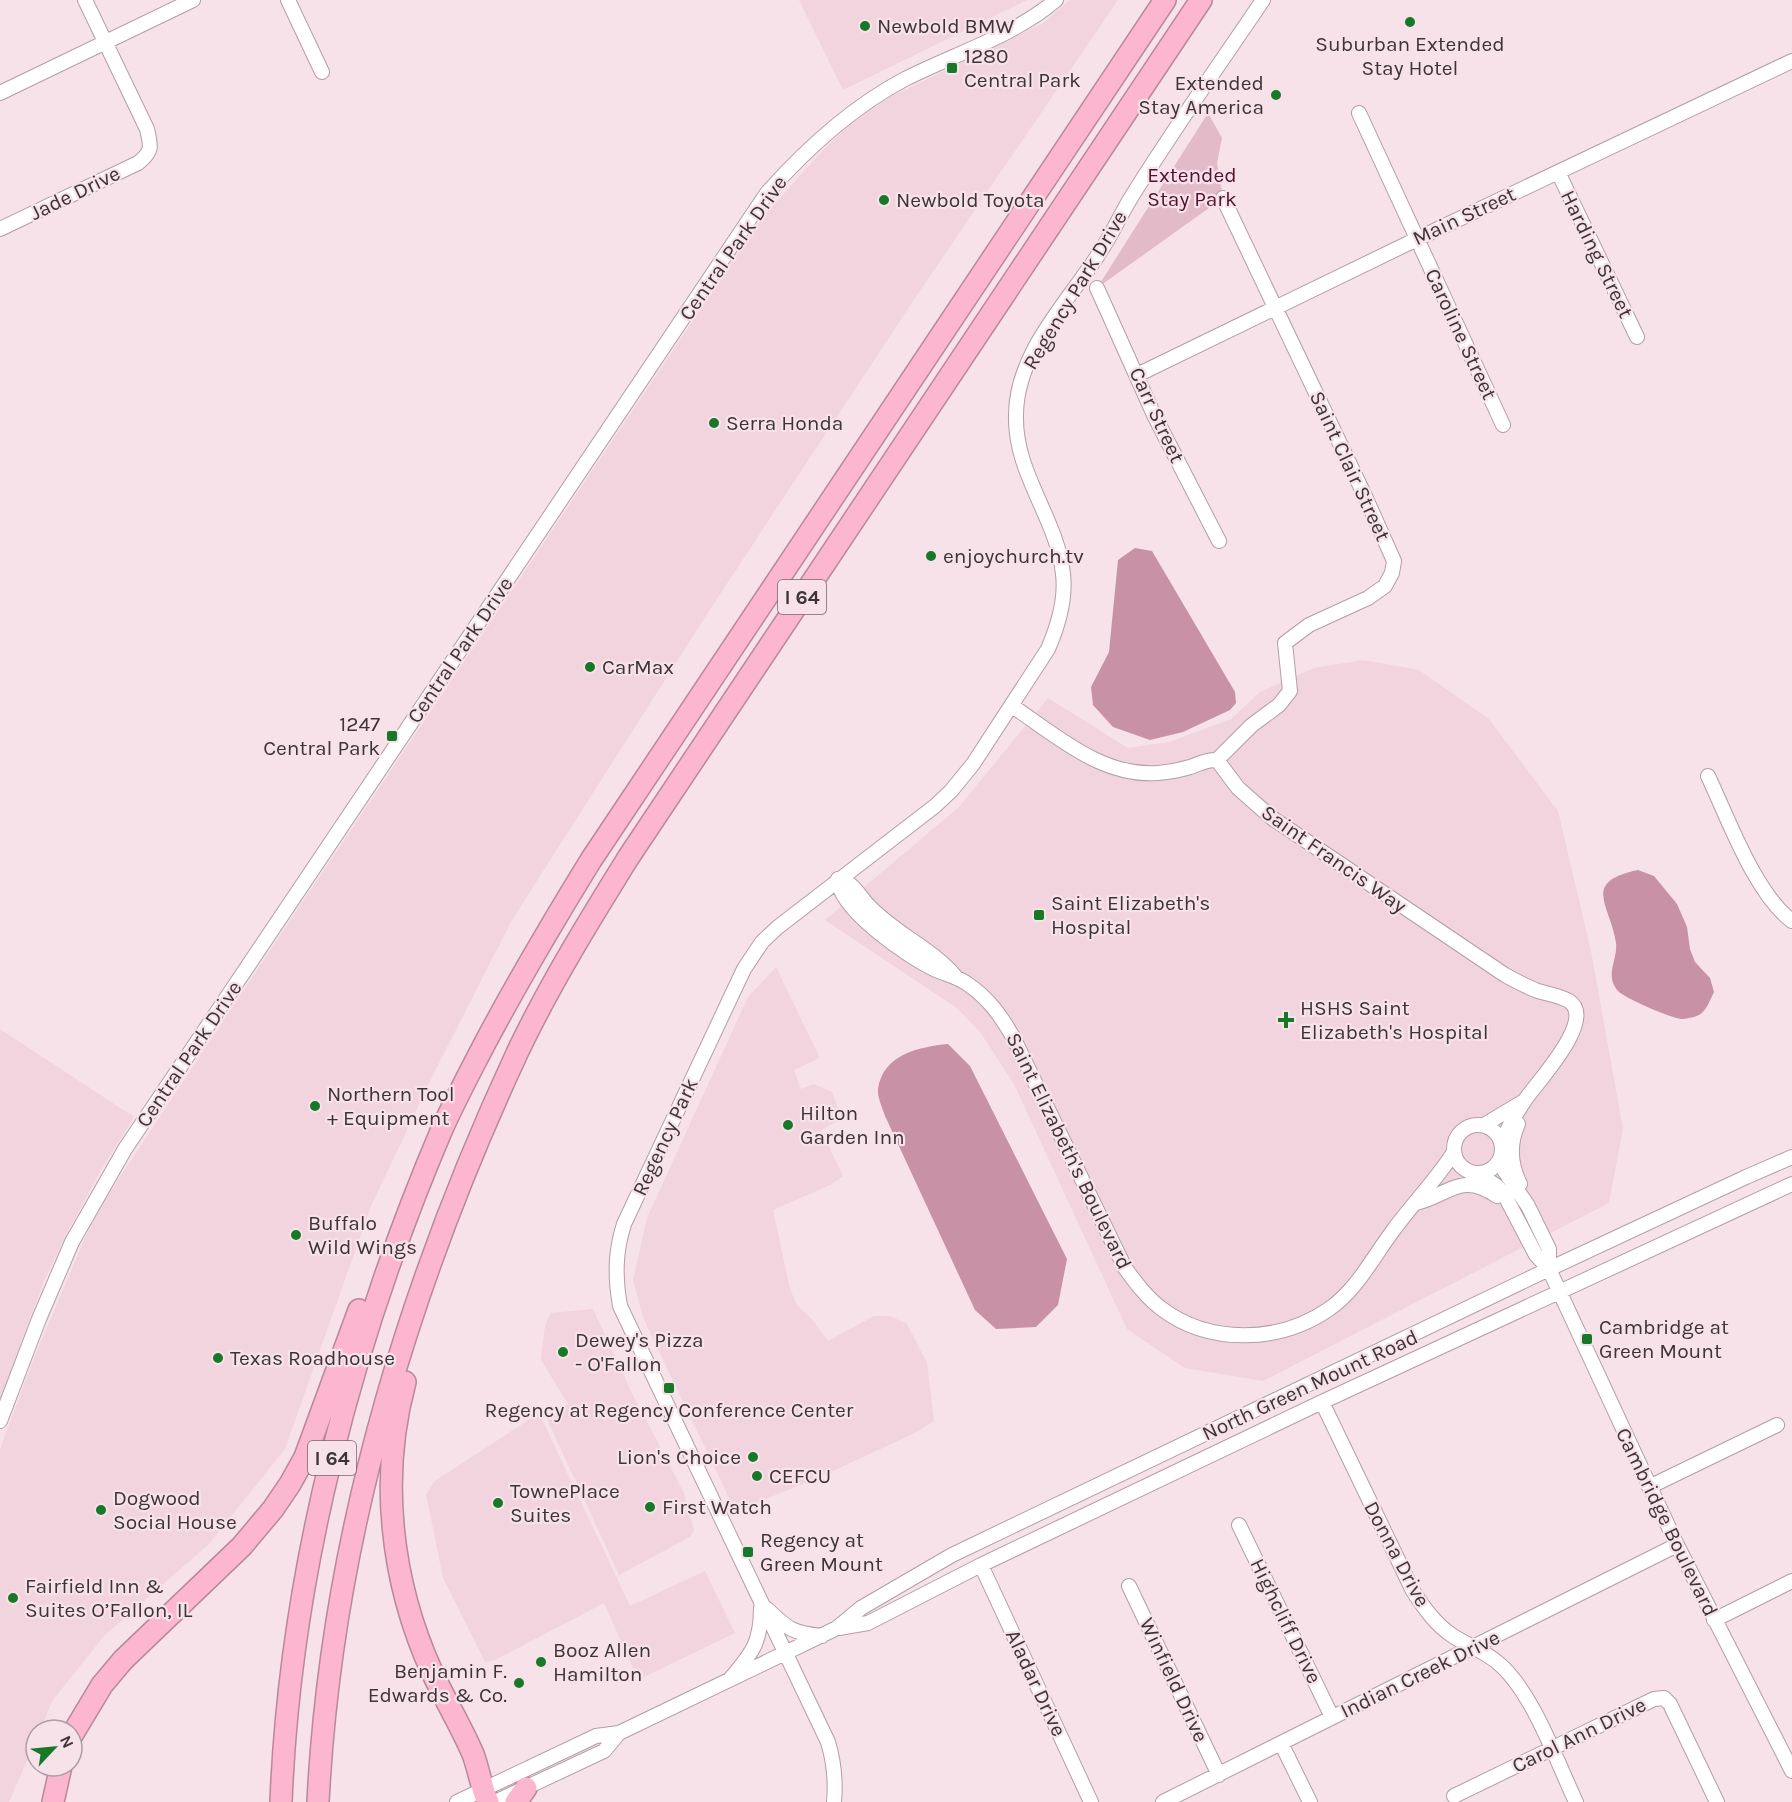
<svg xmlns="http://www.w3.org/2000/svg" width="1792" height="1802" viewBox="0 0 1792 1802" font-family="Karla,sans-serif">
	<style>
		.built { fill: #f2d4de }
		.green { fill: #e3bac8 }
		.water { fill: #c891a5 }
		.lines { fill: none; stroke-linecap: round; stroke-linejoin: round }
		.minor-casing { stroke: #b39ea5; stroke-width: 16 }
		.highway-casing { stroke: #b9889a; stroke-width: 24 }
		.minor { stroke: #fff; stroke-width: 14 }
		.highway { stroke: #fcb6d0; stroke-width: 21 }
		.poi-dot { fill: #197828; stroke: #f7e2e9; stroke-width: 2 }
		.labels { text-anchor: middle; dominant-baseline: central; stroke-width: 4.5; stroke-linejoin: round; paint-order: stroke }
		.shield { fill: #f7e2e9; stroke: #74686c; stroke-width: 1.5 }
		.shield-label { font-size: 20px; font-weight: bold; fill: #3c3437 }
		.poi-label { font-size: 21px; fill: #3c3437; stroke: #f7e2e9; text-anchor: start }
		.park-label { font-size: 21px; fill: #521131; stroke: #f7e2e9 }
		.street-label { font-size: 21px; fill: #3c3437; stroke: #f7e2e9 }
	</style>
	<rect width="100%" height="100%" fill="#f7e2e9"/>
	<!-- built -->
	<path class="built" d="M799,0H1027L843,90Z
		M1070,0H1118L917,295L709,611L512,920L435,1071L371,1206L285,1449L209,1544L104,1636L53,1700L40,1730H36V1740L9,1802H0V1449L34,1358L84,1240L104,1201L267,955L762,218L823,150L849,125L890,97L1042,24Z
		M1363,660L1419,670L1489,719L1558,811L1591,951L1623,1129L1609,1203L1263,1381L1185,1368L1127,1329L1014,1084L980,1032L957,1008L825,920L959,807L1048,698L1128,748L1169,742L1231,719L1260,692L1314,668Z
		M776,967L820,1058L794,1070L801,1089L814,1084L832,1092L838,1108L836,1122L821,1130L843,1176L830,1185L773,1210L790,1289L797,1305L811,1318L828,1341L874,1316H890L907,1324L927,1363L934,1421L915,1433L835,1470L754,1504L738,1508L732,1504L654,1341L643,1317L633,1280L647,1218L748,997Z
		M0,1029L134,1117L98,1175L67,1233L44,1281L0,1399Z
		M593,1309L631,1391L684,1493L694,1530L690,1537L619,1575L546,1417L568,1404L541,1360L545,1325L551,1313Z
		M539,1413L630,1606L705,1571L735,1633L644,1677L633,1668L604,1603L495,1660L485,1662L443,1578L426,1494L435,1481Z"/>
	<!-- green -->
	<path class="green" d="M1208,113L1222,138L1217,163L1223,198L1097,288Z"/>
	<!-- water -->
	<path class="water" d="M1135,548L1152,551L1235,692L1236,703L1230,710L1183,732L1150,740L1113,727L1093,705L1091,687L1109,652L1118,560Z
		M1638,870L1654,876L1677,904L1687,927L1690,949L1695,962L1710,978L1714,992C1710,1000 1707,1010 1699,1015C1695,1017 1686,1019 1681,1019C1669,1017 1626,999 1618,991C1604,975 1618,960 1616,943C1611,906 1580,882 1638,870Z
		M948,1044L970,1066L1067,1259L1058,1305L1036,1327L996,1329L975,1310L885,1116C883,1109 877,1097 878,1089C883,1054 919,1047 948,1044Z"/>
	<g class="lines">
		<defs>
			<path id="minor" d="M288,0L322,72
				M0,93L193,0
				M1359,113L1503,425
				M1558,172L1637,337
				M0,229L138,163C153,151 151,147 147,129L85,0
				M1097,288L1154,415L1219,541
				M1137,375L1417,239L1792,61
				M1012,706C1056,735 1101,777 1158,773C1169,772 1180,770 1190,767C1199,764 1207,759 1217,760L1238,788L1272,818L1505,975C1516,981 1527,987 1538,991C1548,994 1561,996 1569,1001C1598,1020 1533,1086 1523,1103C1515,1116 1506,1129 1502,1144
				M1217,760L1252,725L1279,705L1290,691L1285,643L1309,625L1368,598L1385,586L1392,573L1394,561L1364,494L1223,198
				M1708,776C1728,818 1755,894 1792,921
				M838,879C838,909 911,959 936,970C948,975 959,977 969,985C989,999 1001,1016 1013,1037L1125,1268C1136,1283 1147,1298 1162,1309C1210,1345 1280,1343 1329,1309C1358,1289 1374,1255 1395,1228C1414,1202 1437,1179 1454,1152
				M838,879C853,881 859,896 869,906C894,933 930,947 955,976
				M1518,1124C1509,1144 1510,1164 1520,1184
				M1454 1149a24 24 0 1 1 48 0a24 24 0 1 1-48 0Z
				M1484,1125L1524,1101
				M1500,1160L1504,1170L1528,1206L1549,1249V1269
				M1477,1173L1497,1186L1504,1194L1536,1255L1549,1269L1677,1545L1792,1771
				M1416,1203C1449,1195 1461,1171 1497,1196
				M1322,1402L1413,1591C1424,1608 1436,1625 1453,1636C1467,1645 1484,1651 1497,1662C1532,1690 1556,1760 1576,1802
				M0,1421L39,1319L72,1242L125,1149L767,193C807,148 852,107 905,79C954,54 1014,36 1056,0
				M1649,1487L1777,1425
				M1239,1525L1332,1717
				M981,1565L1091,1802
				M1129,1586L1219,1775
				M767,1609C788,1629 792,1633 822,1636
				M1714,1620L1792,1581
				M839,1628L868,1623L981,1565L1322,1402L1792,1184
				M731,1678C753,1652 761,1642 761,1607
				M1281,1743L1310,1802
				M1454,1796L1654,1699L1664,1698L1670,1704L1717,1802
				M457,1802L596,1736L619,1733L837,1628L861,1608L952,1555L1549,1269L1746,1177L1792,1157
				M495,1802L604,1751L619,1733
				M834,1802C836,1780 834,1762 828,1742L620,1306C615,1277 615,1252 624,1224L744,969L762,942L778,927L935,806L951,791L973,764L1048,649C1058,626 1066,599 1063,574C1057,517 1014,474 1016,414C1017,348 1073,298 1105,244C1115,228 1122,212 1132,196C1173,130 1219,65 1263,0
				M1163,1802L1677,1545"/>
			<path id="highway" d="M405,1382C379,1478 391,1582 432,1672C445,1700 461,1726 473,1754C479,1770 481,1787 488,1802
				M72,1735L102,1685L123,1660L242,1546L273,1509L290,1484L305,1457L359,1310
				M53,1802L61,1766
				M281,1802C290,1572 352,1340 442,1129C455,1100 470,1072 485,1043C518,981 554,920 591,860L1165,0
				M318,1802C331,1541 408,1287 518,1051C550,984 589,921 628,858L1201,0
				M516,1802L526,1788"/>
		</defs>
		<!-- minor casing -->
		<use href="#minor" class="minor-casing"/>
		<!-- highway casing -->
		<use href="#highway" class="highway-casing"/>
		<!-- minor -->
		<use href="#minor" class="minor"/>
		<!-- highway -->
		<use href="#highway" class="highway"/>
	</g>
	<!-- markers -->
	<g class="poi-dot">
		<circle cx="1410" cy="22" r="6"/>
		<circle cx="865" cy="26" r="6"/>
		<rect x="946" y="62" width="12" height="12" rx="3"/>
		<circle cx="1276" cy="95" r="6"/>
		<circle cx="884" cy="200" r="6"/>
		<circle cx="714" cy="423" r="6"/>
		<circle cx="931" cy="556" r="6"/>
		<circle cx="590" cy="667" r="6"/>
		<rect x="386" y="730" width="12" height="12" rx="3"/>
		<rect x="1033" y="909" width="12" height="12" rx="3"/>
		<path d="M1283 1011h6v6h6v6h-6v6h-6v-6h-6v-6h6z"/>
		<circle cx="315" cy="1106" r="6"/>
		<circle cx="788" cy="1125" r="6"/>
		<circle cx="296" cy="1235" r="6"/>
		<rect x="1581" y="1333" width="12" height="12" rx="3"/>
		<circle cx="563" cy="1352" r="6"/>
		<circle cx="218" cy="1358" r="6"/>
		<rect x="663" y="1382" width="12" height="12" rx="3"/>
		<circle cx="753" cy="1457" r="6"/>
		<circle cx="757" cy="1476" r="6"/>
		<circle cx="498" cy="1503" r="6"/>
		<circle cx="650" cy="1507" r="6"/>
		<circle cx="101" cy="1510" r="6"/>
		<rect x="742" y="1546" width="12" height="12" rx="3"/>
		<circle cx="13" cy="1598" r="6"/>
		<circle cx="541" cy="1662" r="6"/>
		<circle cx="519" cy="1683" r="6"/>
	</g>
	<g class="labels">
		<!-- shield labels -->
		<g class="shield">
			<rect x="778" y="580" width="48" height="34" rx="4.5"/>
			<rect x="308" y="1441" width="48" height="34" rx="4.5"/>
		</g>
		<g class="shield-label">
			<text x="802" y="597">I 64</text>
			<text x="332" y="1458">I 64</text>
		</g>
		<!-- poi labels -->
		<g class="poi-label">
			<text x="877" y="26">Newbold BMW</text>
			<text x="1410" y="44" text-anchor="middle">Suburban Extended<tspan x="1410" dy="24">Stay Hotel</tspan></text>
			<text x="964" y="56">1280<tspan x="964" dy="24">Central Park</tspan></text>
			<text x="1264" y="83" text-anchor="end">Extended<tspan x="1264" dy="24">Stay America</tspan></text>
			<text x="896" y="200">Newbold Toyota</text>
			<text x="726" y="423">Serra Honda</text>
			<text x="943" y="556">enjoychurch.tv</text>
			<text x="602" y="667">CarMax</text>
			<text x="380" y="724" text-anchor="end">1247<tspan x="380" dy="24">Central Park</tspan></text>
			<text x="1051" y="903">Saint Elizabeth's<tspan x="1051" dy="24">Hospital</tspan></text>
			<text x="1300" y="1008">HSHS Saint<tspan x="1300" dy="24">Elizabeth's Hospital</tspan></text>
			<text x="327" y="1094">Northern Tool<tspan x="327" dy="24">+ Equipment</tspan></text>
			<text x="800" y="1113">Hilton<tspan x="800" dy="24">Garden Inn</tspan></text>
			<text x="308" y="1223">Buffalo<tspan x="308" dy="24">Wild Wings</tspan></text>
			<text x="1599" y="1327">Cambridge at<tspan x="1599" dy="24">Green Mount</tspan></text>
			<text x="575" y="1340">Dewey's Pizza<tspan x="575" dy="24">- O'Fallon</tspan></text>
			<text x="230" y="1358">Texas Roadhouse</text>
			<text x="669" y="1410" text-anchor="middle">Regency at Regency Conference Center</text>
			<text x="741" y="1457" text-anchor="end">Lion's Choice</text>
			<text x="769" y="1476">CEFCU</text>
			<text x="510" y="1491">TownePlace<tspan x="510" dy="24">Suites</tspan></text>
			<text x="113" y="1498">Dogwood<tspan x="113" dy="24">Social House</tspan></text>
			<text x="662" y="1507">First Watch</text>
			<text x="760" y="1540">Regency at<tspan x="760" dy="24">Green Mount</tspan></text>
			<text x="25" y="1586">Fairfield Inn &amp;<tspan x="25" dy="24">Suites O’Fallon, IL</tspan></text>
			<text x="553" y="1650">Booz Allen<tspan x="553" dy="24">Hamilton</tspan></text>
			<text x="507" y="1671" text-anchor="end">Benjamin F.<tspan x="507" dy="24">Edwards &amp; Co.</tspan></text>
		</g>
		<!-- park labels -->
		<g class="park-label">
			<text x="1192" y="175">Extended<tspan x="1192" dy="24">Stay Park</tspan></text>
		</g>
		<!-- street labels -->
		<g class="street-label">
			<text transform="translate(75 193) rotate(-26)">Jade Drive</text>
			<text transform="translate(1464 216) rotate(-25)">Main Street</text>
			<text transform="translate(733 248) rotate(-55)">Central Park Drive</text>
			<text transform="translate(1597 254) rotate(64)">Harding Street</text>
			<text transform="translate(1075 290) rotate(-59)">Regency Park Drive</text>
			<text transform="translate(1461 334) rotate(65)">Caroline Street</text>
			<text transform="translate(1157 415) rotate(65)">Carr Street</text>
			<text transform="translate(1350 466) rotate(65)">Saint Clair Street</text>
			<text transform="translate(460 650) rotate(-56)">Central Park Drive</text>
			<text transform="translate(1334 859) rotate(35)">Saint Francis Way</text>
			<text transform="translate(189 1054) rotate(-56)">Central Park Drive</text>
			<text transform="translate(665 1137) rotate(-65)">Regency Park</text>
			<text transform="translate(1069 1151) rotate(64)">Saint Elizabeth's Boulevard</text>
			<text transform="translate(1310 1385) rotate(-25)">North Green Mount Road</text>
			<text transform="translate(1667 1522) rotate(64)">Cambridge Boulevard</text>
			<text transform="translate(1397 1554) rotate(62)">Donna Drive</text>
			<text transform="translate(1286 1621) rotate(64)">Highcliff Drive</text>
			<text transform="translate(1420 1674) rotate(-26)">Indian Creek Drive</text>
			<text transform="translate(1174 1680) rotate(65)">Winfield Drive</text>
			<text transform="translate(1036 1683) rotate(65)">Aladar Drive</text>
			<text transform="translate(1579 1735) rotate(-26)">Carol Ann Drive</text>
		</g>
	</g>
	<!-- north arrow -->
	<g transform="translate(54 1748) rotate(64)"><circle r="28" fill="#f7e2e9" stroke="#ac9ca2" stroke-width="1.5"/>
	<path d="M0-4.5L10 22L0 15L-10 22Z" fill="#197828"/>
	<text y="-9" font-size="16" font-weight="bold" text-anchor="middle" fill="#3c3437">N</text>
	</g>
</svg>
